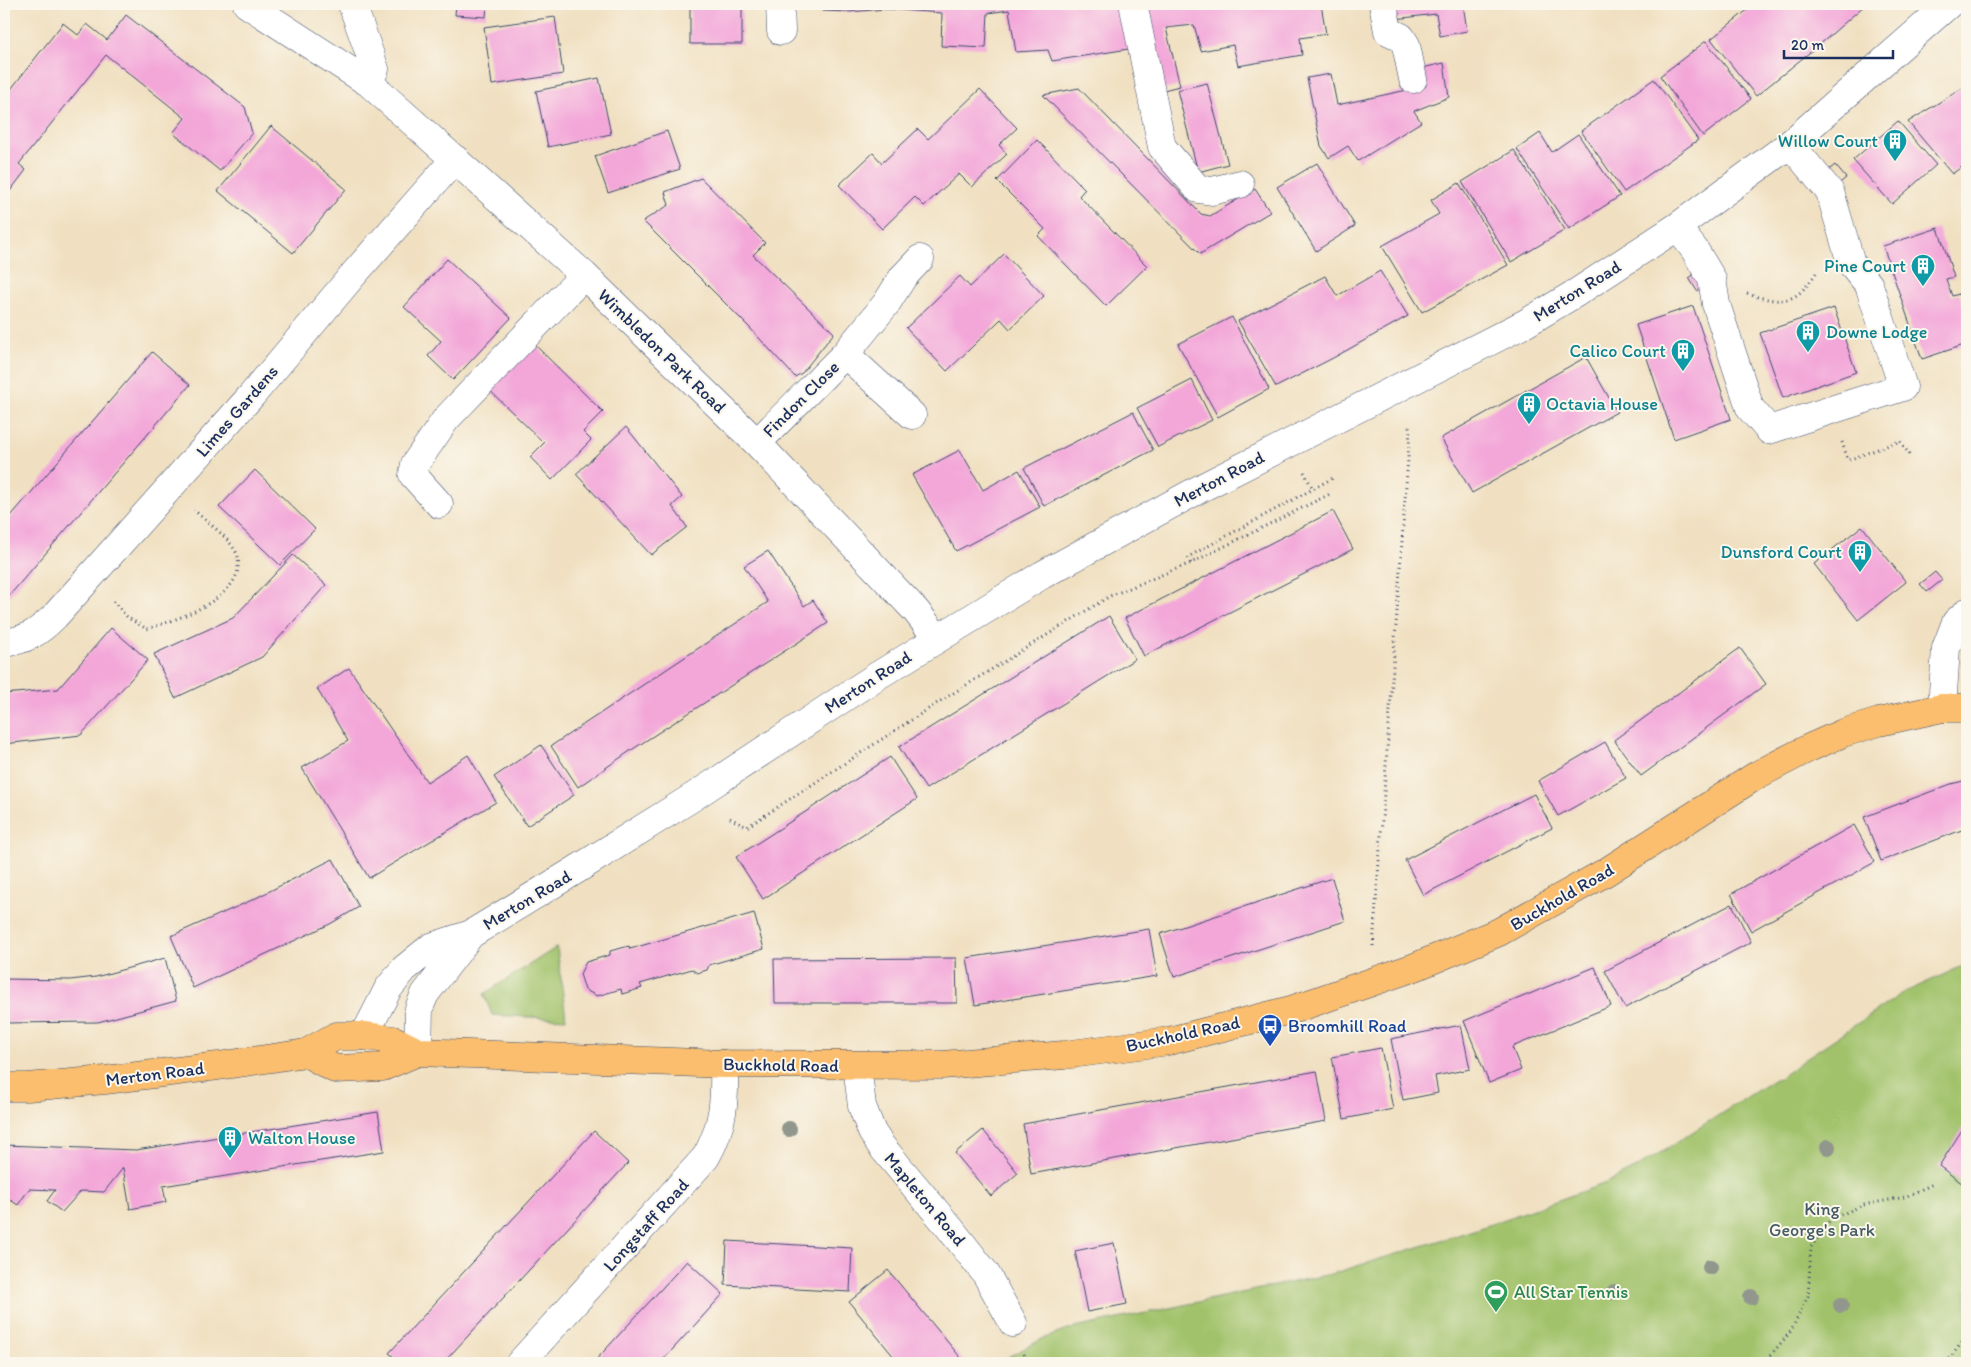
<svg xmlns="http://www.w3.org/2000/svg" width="1971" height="1367" viewBox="0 0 1971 1367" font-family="Itim,sans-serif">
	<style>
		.green { fill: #a1c26b; stroke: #5e7864 }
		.building { fill: #f3a7d9 }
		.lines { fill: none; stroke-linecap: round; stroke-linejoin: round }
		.minor-casing { stroke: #3b4a6d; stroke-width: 29 }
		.major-casing { stroke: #3b4a6d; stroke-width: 29 }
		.path { stroke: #3b4a6d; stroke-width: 3; stroke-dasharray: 1 4; stroke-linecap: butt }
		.minor { stroke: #fff; stroke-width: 28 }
		.major { stroke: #fabe6e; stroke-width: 28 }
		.tree { fill: #91978d }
		.labels { text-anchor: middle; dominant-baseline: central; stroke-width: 4; stroke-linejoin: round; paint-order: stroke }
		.culture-label { font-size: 18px; fill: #0d838f; stroke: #fbf7ec; text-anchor: end }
		.street-label { font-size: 18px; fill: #1b2f5e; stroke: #fbf7ec }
		.transit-label { font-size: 18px; fill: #164399; stroke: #fbf7ec; text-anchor: start }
		.park-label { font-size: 18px; fill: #435b62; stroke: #fbf7ec }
		.leisure-label { font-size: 18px; fill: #27864d; stroke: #fbf7ec; text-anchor: start }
	</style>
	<rect width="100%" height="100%" fill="#fbf7ec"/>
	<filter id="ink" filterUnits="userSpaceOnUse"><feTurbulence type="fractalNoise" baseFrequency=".02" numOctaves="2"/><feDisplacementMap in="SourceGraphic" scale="10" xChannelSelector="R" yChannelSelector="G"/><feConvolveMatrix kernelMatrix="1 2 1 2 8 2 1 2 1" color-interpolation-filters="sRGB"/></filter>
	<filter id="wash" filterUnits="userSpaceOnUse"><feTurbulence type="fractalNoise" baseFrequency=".0096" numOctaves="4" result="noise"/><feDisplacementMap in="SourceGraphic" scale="20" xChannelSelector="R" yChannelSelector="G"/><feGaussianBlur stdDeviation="1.12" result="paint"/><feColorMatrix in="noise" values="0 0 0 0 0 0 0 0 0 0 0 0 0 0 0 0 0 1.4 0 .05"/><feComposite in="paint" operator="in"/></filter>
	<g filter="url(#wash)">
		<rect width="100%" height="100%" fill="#f0e0c1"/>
		<!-- green -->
		<path class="green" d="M557,947L566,1019L492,1015L484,994Z
			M1967,964V1363H997L1042,1339L1070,1329L1331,1274L1480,1228L1606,1183L1638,1167L1775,1079L1780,1078L1806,1058L1903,993Z"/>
		<g id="blocks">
			<!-- building -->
			<path class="building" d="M456,4H487L486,17L455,15Z
				M690,4H742V44H690Z
				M820,4H1321L1326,34L1300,38L1302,55L1238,66L1233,45L1201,51L1194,25L1166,28L1180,86L1159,91L1135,48L1052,61L1048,50L1016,52L1009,10L988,13L986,48L966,47L941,46L942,13L886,9L849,12L822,11Z
				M1393,4H1463L1467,31L1440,36L1436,14L1395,19Z
				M1755,4H1866L1825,40L1756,96L1711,39Z
				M126,15L245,107L252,133L220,171L173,133L185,118L106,55L19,164L26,170L4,199V98L63,23L78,35L87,24L107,40Z
				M555,17L563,74L492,85L484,27Z
				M1706,41L1751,99L1703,136L1660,76Z
				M1444,63L1449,97L1414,111L1421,122L1358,161L1348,146L1329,158L1321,146L1307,78L1331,74L1337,105L1426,86L1422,68Z
				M599,78L611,134L548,147L536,91Z
				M1654,79L1698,140L1624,192L1581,131Z
				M1207,83L1228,164L1198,172L1177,90Z
				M1967,85V163L1952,174L1908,122Z
				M1079,88L1201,214L1210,216L1255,189L1270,212L1200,254L1043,95Z
				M980,89L1017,128L999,145L1007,154L972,187L959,174L924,206L915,197L882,229L839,185L873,153L882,163L918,129L928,139Z
				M1898,121L1936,165L1892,204L1853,160Z
				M271,126L346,189L293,253L218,191Z
				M667,131L680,169L608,193L595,156Z
				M1540,133L1552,152L1578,134L1620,196L1569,229L1517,149Z
				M1037,140L1085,189L1079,196L1147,266L1106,306L1038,236L1045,229L997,181Z
				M1514,150L1565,230L1511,262L1462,182Z
				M1317,163L1355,226L1316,251L1277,187Z
				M1835,165L1846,178L1836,186L1825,173Z
				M701,178L765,243L753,255L834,333L802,373L795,377L749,327L643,221L669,205L665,192Z
				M1459,183L1508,265L1422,312L1382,246L1439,214L1431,200Z
				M1938,228L1954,277L1946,279L1952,296L1959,294L1967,318V344L1922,359L1883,246Z
				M1004,254L1044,296L1010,329L1001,319L947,371L906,328L960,276L970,287Z
				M447,259L511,318L453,380L428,356L441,341L404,307Z
				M1380,271L1408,316L1333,358L1276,387L1238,321L1325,276L1337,296Z
				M1699,271L1707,284L1697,291L1689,278Z
				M1693,306L1731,419L1674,439L1636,325Z
				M1834,308L1856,372L1783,398L1760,333Z
				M1232,317L1269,389L1218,417L1178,344Z
				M529,339L603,412L583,432L591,440L552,480L530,457L544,443L484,385Z
				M152,352L190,385L9,596L4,591V524Z
				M1586,357L1617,412L1472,493L1441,438Z
				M1192,380L1212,420L1158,447L1137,408Z
				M1133,412L1153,450L1044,506L1024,468Z
				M626,427L682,497L672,506L687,527L651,555L576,474Z
				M960,450L983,490L1019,470L1040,507L956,551L912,475Z
				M255,470L315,529L280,565L219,507Z
				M1333,511L1353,549L1144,656L1125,618Z
				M1862,526L1906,582L1858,620L1814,564Z
				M768,551L804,606L813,600L828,623L633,749L578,787L551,746L768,602L744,566Z
				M293,555L326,585L262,657L175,698L154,654L233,618Z
				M1935,572L1942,580L1927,592L1920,584Z
				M1109,616L1135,659L926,789L899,747Z
				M111,628L148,660L81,735L4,744V694L58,689Z
				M1740,648L1766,684L1641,776L1614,740Z
				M349,668L427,782L468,755L496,802L369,878L302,768L348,741L317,689Z
				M1605,742L1626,778L1558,816L1538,781Z
				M541,745L574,795L527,826L494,777Z
				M890,757L917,799L763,899L736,857Z
				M1967,780V828L1881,861L1864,817L1951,784Z
				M1534,794L1552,828L1423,895L1405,860Z
				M1854,825L1875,862L1751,931L1731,894Z
				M333,859L359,907L330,924L193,988L171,936L252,900Z
				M1332,878L1345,921L1174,977L1160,934Z
				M1732,904L1751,942L1625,1008L1605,971Z
				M754,913L764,949L709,965L707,970L697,973L692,969L640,984L642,988L622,994L621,989L597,996L585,990L580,974L586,962L610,955V951L629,946L630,949Z
				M1149,929L1157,976L975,1005L967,958Z
				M165,958L176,1001L98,1022L4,1023V979L70,980L96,977Z
				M956,958L957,1003H775L774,959Z
				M1595,967L1611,1006L1512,1047L1521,1070L1489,1083L1464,1021Z
				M1461,1025L1470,1069L1435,1076L1438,1093L1403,1100L1391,1039Z
				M1381,1048L1393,1109L1344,1119L1332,1057Z
				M1317,1071L1326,1121L1031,1174L1023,1124Z
				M378,1112L384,1151L163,1186L166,1202L130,1209L123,1168L104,1192L81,1191L62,1212L47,1201L55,1190L29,1189L18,1205L4,1196V1145L136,1150Z
				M1967,1122V1187L1939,1166Z
				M983,1130L1018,1173L991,1196L955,1153Z
				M594,1131L628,1163L443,1363H401L389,1353Z
				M727,1241L852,1248L850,1292L725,1285Z
				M1114,1243L1127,1304L1087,1312L1075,1251Z
				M687,1261L723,1294L662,1361L660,1363H593Z
				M888,1270L907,1293L965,1363H899L849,1302Z"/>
		</g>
	</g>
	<g filter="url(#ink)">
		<use href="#blocks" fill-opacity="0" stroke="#3b4a6d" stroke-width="1"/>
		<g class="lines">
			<defs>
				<path id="minor" d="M247,4L369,83L584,275L757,443L916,611L937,638
					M352,4L375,69L369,83
					M780,4L781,31
					M1383,4L1388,31L1401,37L1406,45L1413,79
					M1134,8L1162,147L1198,189L1212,191L1240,184
					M1677,227L1694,249L1712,279L1716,304L1750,408L1769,430L1903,387L1869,285L1851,263L1830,192L1790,144
					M845,354L912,415
					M757,443L845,354L886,304L903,277L920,259
					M439,504L413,475L415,464L446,419L584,275
					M4,643C27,640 39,632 55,616L252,395L353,275L455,159
					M1942,708L1946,648L1956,622L1967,612
					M364,1036L388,989L404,969L431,947L471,934L576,870L693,797L877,676L1042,575L1205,486L1526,323L1576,293L1677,227L1790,144L1949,4
					M418,1052L419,1008L425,994L471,934
					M857,1066L862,1106L872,1132L882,1147L949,1227L986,1274L1013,1323
					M520,1363L706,1157C724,1125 725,1100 724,1064"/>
				<path id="major" d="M306,1053L335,1069L383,1067L418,1052L724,1064L942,1065L1064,1055L1169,1041L1294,1009L1415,967L1499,932L1606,872L1757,775L1809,748L1843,733L1879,722L1942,708H1967
					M4,1087H28L105,1080L218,1066L306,1053L336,1036H364L394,1040L418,1052"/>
			</defs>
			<!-- minor casing -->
			<use href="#minor" class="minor-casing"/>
			<!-- major casing -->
			<use href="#major" class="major-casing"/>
			<!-- path -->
			<path class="path" d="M1747,294C1786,305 1796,304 1818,270
				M1842,442L1848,460L1900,441L1911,457
				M1304,472L1313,489
				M1191,563L1188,557L1333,478
				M113,601L128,618L147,629C175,620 234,601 238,568C238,565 239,561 238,557C233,540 207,522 194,510
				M730,818L747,827L939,702L1110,596L1191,563L1332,493
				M1373,946L1410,430L1408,423
				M1024,1354L1027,1363
				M1764,1363L1791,1331L1808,1296L1811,1247L1831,1219L1863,1205L1905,1197L1933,1184
				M1946,1363L1967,1336"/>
			<!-- minor -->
			<use href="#minor" class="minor"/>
			<!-- major -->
			<use href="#major" class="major"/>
		</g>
		<!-- trees -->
		<g class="tree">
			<circle cx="789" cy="1129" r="8"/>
			<circle cx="1828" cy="1147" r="8"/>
			<circle cx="1710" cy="1267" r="8"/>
			<circle cx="1614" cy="1292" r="8"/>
			<circle cx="1751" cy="1297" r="8"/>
			<circle cx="1841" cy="1305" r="8"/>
		</g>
	</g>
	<!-- icons -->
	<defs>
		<symbol id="building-pin" viewBox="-11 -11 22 30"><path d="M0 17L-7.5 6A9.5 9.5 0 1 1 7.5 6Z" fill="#0f9aa8" stroke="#fbf7ec"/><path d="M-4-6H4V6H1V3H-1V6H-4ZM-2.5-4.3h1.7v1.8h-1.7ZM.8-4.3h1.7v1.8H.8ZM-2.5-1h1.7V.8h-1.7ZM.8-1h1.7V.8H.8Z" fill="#fff"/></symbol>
		<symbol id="bus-pin" viewBox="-11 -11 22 30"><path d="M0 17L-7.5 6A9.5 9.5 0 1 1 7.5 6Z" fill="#1a4fb4" stroke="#fbf7ec"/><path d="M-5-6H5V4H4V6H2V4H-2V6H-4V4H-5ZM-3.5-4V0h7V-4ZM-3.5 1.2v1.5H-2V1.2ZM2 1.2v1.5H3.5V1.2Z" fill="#fff"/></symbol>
		<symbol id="stadium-pin" viewBox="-11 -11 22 30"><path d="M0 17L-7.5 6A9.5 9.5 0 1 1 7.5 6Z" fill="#2e9e5b" stroke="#fbf7ec"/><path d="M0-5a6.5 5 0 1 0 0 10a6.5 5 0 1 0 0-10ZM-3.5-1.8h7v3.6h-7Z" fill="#fff"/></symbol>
	</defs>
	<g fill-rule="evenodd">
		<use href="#building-pin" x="1881" y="127" width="28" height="38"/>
		<use href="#building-pin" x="1909" y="252" width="28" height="38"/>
		<use href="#building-pin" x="1794" y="318" width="28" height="38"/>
		<use href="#building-pin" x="1669" y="337" width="28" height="38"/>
		<use href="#building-pin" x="1515" y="390" width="28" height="38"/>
		<use href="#building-pin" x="1846" y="538" width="28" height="38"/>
		<use href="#bus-pin" x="1256" y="1012" width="28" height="38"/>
		<use href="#building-pin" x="216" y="1124" width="28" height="38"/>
		<use href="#stadium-pin" x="1482" y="1278" width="28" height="38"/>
	</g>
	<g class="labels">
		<!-- culture labels -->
		<g class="culture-label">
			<text x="1878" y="141">Willow Court</text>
			<text x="1906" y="266">Pine Court</text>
			<text x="1826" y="332" text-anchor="start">Downe Lodge</text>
			<text x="1666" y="351">Calico Court</text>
			<text x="1546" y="404" text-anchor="start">Octavia House</text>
			<text x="1842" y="552">Dunsford Court</text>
			<text x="248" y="1138" text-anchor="start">Walton House</text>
		</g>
		<!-- street labels -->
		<g class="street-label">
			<text transform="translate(1577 291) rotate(-32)">Merton Road</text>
			<text transform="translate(662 351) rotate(44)">Wimbledon Park Road</text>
			<text transform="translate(801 399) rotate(-45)">Findon Close</text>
			<text transform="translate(237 411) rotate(-49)">Limes Gardens</text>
			<text transform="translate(1219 479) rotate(-28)">Merton Road</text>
			<text transform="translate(868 682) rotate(-33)">Merton Road</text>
			<text transform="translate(1562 897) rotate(-30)">Buckhold Road</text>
			<text transform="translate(527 900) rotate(-31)">Merton Road</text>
			<text transform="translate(1183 1034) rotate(-12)">Buckhold Road</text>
			<text transform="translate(781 1065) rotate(1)">Buckhold Road</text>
			<text transform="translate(155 1074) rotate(-7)">Merton Road</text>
			<text transform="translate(925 1199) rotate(50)">Mapleton Road</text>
			<text transform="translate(646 1225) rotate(-48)">Longstaff Road</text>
		</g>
		<!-- transit labels -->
		<g class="transit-label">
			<text x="1288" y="1026">Broomhill Road</text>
		</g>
		<!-- park labels -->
		<g class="park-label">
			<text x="1822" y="1209">King<tspan x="1822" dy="21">George's Park</tspan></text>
		</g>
		<!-- leisure labels -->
		<g class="leisure-label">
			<text x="1514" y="1292">All Star Tennis</text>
		</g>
	</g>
	<!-- margin -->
	<rect width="1971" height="1367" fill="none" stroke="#fbf7ec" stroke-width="20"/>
	<!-- scale -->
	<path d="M1784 50v8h109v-8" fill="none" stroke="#1b2f5e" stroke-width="2.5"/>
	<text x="1791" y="50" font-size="15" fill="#1b2f5e" stroke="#fbf7ec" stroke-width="4" paint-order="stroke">20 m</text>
</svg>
